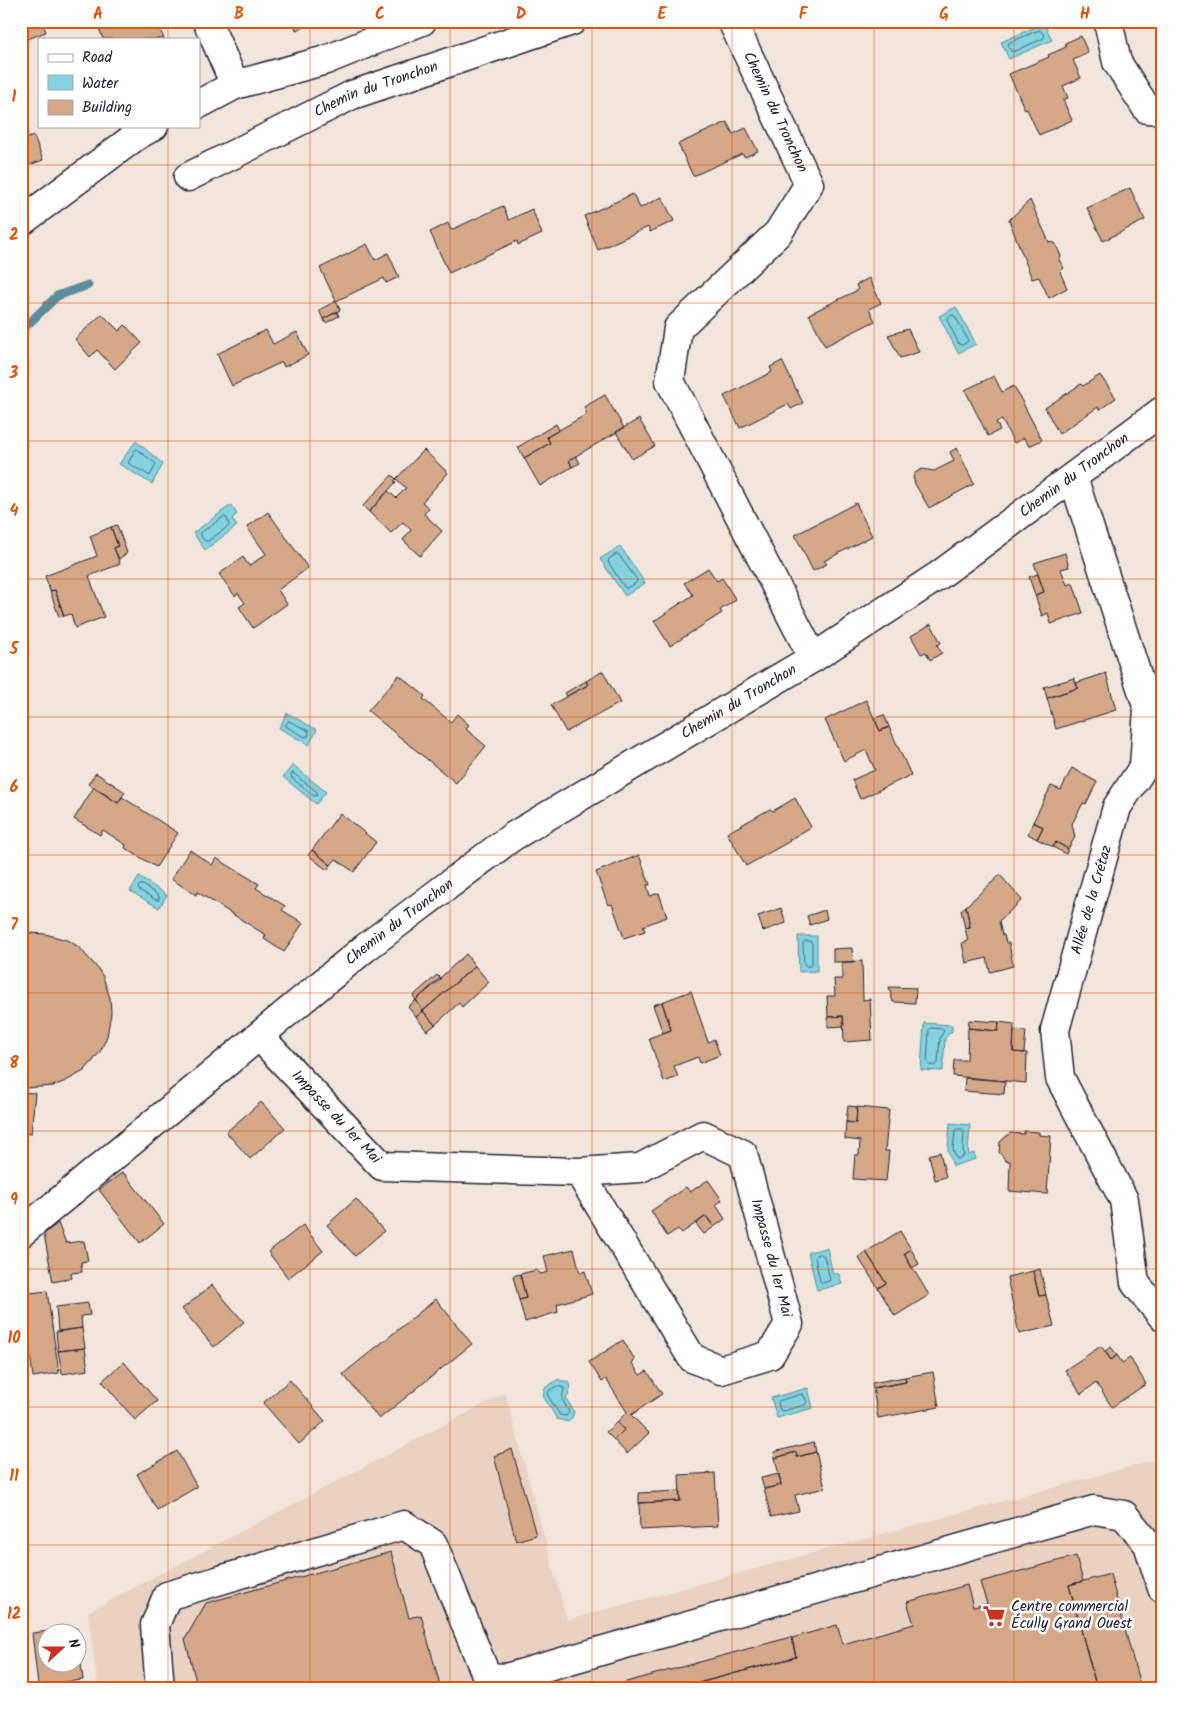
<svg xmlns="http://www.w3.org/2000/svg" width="1183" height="1710" viewBox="0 0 1183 1710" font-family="Kalam,sans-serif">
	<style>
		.built { fill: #e9d2c2 }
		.water { fill: #83d2df; stroke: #5c8c9d }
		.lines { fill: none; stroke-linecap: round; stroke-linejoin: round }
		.shore { stroke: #49687d; stroke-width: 1 }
		.stream { stroke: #5c8c9d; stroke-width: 9 }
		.building { fill: #d4a786; stroke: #22223b; fill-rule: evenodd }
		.minor-casing { stroke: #22223b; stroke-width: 31 }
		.minor { stroke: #fff; stroke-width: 28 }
		.grid { fill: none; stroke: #de560e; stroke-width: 1; stroke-opacity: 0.55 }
		.labels { text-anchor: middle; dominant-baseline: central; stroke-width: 5; stroke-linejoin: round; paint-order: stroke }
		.street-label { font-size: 15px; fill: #22223b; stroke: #fff }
		.poi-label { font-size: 15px; fill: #22223b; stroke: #fff; text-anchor: start }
		.neatline { fill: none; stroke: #de560e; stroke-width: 2 }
		.grid-label { font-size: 16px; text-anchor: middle; font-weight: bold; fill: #de560e }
	</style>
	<rect width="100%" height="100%" fill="#f2e5db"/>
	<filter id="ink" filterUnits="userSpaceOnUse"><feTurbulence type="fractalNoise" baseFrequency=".02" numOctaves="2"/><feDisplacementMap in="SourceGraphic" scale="10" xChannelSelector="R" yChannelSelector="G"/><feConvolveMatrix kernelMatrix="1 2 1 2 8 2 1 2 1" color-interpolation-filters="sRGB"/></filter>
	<g filter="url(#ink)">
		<!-- built -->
		<path class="built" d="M505,1393L567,1620L1162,1458V1689H98L88,1612Z"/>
		<!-- water -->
		<path class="water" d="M1044,23L1052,40L1009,59L1001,42Z
			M956,307L976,344L958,353L939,316Z
			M136,441L163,464L152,484L119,464Z
			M231,505L237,514L232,519L237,526L205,550L193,533Z
			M620,546L645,583L625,596L600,559Z
			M287,713L317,730L309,745L279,728Z
			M293,765L326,792L316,804L283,777Z
			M139,877L167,895L159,908L130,891Z
			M798,936H817V971L799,972Z
			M924,1023L952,1025V1031L945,1038L943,1071L921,1070Z
			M950,1123L970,1125L968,1150L969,1155L974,1153L976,1159L953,1166L948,1151Z
			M827,1248L833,1274H839L842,1284L817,1290L808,1252Z
			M559,1379L561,1381H568C571,1385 572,1388 568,1392L569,1395L566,1398L574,1412L572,1418L568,1422L557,1419L543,1396L545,1388Z
			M808,1388L813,1408L777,1418L771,1398Z"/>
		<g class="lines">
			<!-- shore -->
			<path class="shore" d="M1040,30L1044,35V38L1013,52L1011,51L1008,46L1009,43Z
				M953,315L955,316L968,340L967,342L962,345L959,344L947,320L948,318Z
				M138,450L156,464L150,476L128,463L135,450Z
				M224,517L227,518L229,526L208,541H205L201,536V533Z
				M617,554L619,555L637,580L636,583L627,588H625L608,562L609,559Z
				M289,721L309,731L308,736L305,737L287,727L286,725Z
				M293,773L317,792V795L314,796L292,778L291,775Z
				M140,885H143L159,896V900H156L139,890L138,888Z
				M805,941H810L812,943V964L810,966H806L804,964L803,943Z
				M931,1028L942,1029L944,1031L940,1038L938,1063L936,1065H929L927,1063L929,1030Z
				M957,1129H962L964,1131L963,1150L964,1156L958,1159L956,1158L953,1150L955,1131Z
				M821,1254L824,1256L830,1279L829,1281L822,1283L820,1281L815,1258L816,1255Z
				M558,1386L564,1388L562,1399L569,1412L566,1416L560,1415L548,1396L549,1391Z
				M803,1394L807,1402L805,1405L783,1411L780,1410L778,1403L779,1401Z"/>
			<!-- stream -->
			<path class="stream" d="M21,333L23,329L57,296L88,285"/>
		</g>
		<!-- building -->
		<path class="building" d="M21,21H42L46,32L25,40L21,30Z
			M103,21H145L147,27L158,24L164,39H103L97,23Z
			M293,21H318L296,30Z
			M1081,36L1088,53L1073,60L1081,78L1063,86L1068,98L1063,100L1072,120L1039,135L1027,109L1025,110L1009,74L1049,57L1048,55L1066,47L1065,43Z
			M727,122L733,134L746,128L758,151L745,157L742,154L693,176L678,144Z
			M34,136L43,160L21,168V140Z
			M1130,188L1145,220L1103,241L1087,208Z
			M633,194L640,208L662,197L674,221L650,232L648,227L598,250L584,216Z
			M1030,200L1049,242L1055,243L1061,256L1059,260L1064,268L1060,272L1067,288L1049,298L1039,277L1032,279L1009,220Z
			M503,206L509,220L532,209L542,234L518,245L517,241L449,273L430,232L448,223L451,230Z
			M367,244L375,260L388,253L399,277L386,283L384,278L336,301L320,268Z
			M869,278L881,303L869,309L875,321L825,346L809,314L858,290L856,285Z
			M336,301L340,310L323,319L319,310Z
			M337,312L339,316L326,323L323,319Z
			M102,314L119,331L125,325L142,343L115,369L97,350L90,357L75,339Z
			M908,329L919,352L900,358L888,335Z
			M266,330L273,344L297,332L308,355L284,367L282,362L232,386L217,354Z
			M782,361L803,403L791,409L788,404L740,428L724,396L772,372L770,367Z
			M1100,375L1116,398L1099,410L1098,407L1059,434L1045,408L1081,384L1083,386Z
			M994,376L1002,392L1014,386L1042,440L1029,446L1024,438L1014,443L1002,420L996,422L1000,430L988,436L965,390Z
			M605,395L624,428L569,460L572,467L540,486L524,458L550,443L547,437L587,414L584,407Z
			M639,419L655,446L632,459L616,432Z
			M556,424L559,430L547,437L550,443L524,458L518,447Z
			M957,448L974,484L929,508L915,484L913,477L915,473L922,469L934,471L954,461L950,452Z
			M424,450L448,473L422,502L429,508L424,514L442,531L420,556L403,540L411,530L403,522L391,533L369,512L388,491L396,498L406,488L396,479Z
			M576,456L580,463L572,467L569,460Z
			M392,475L396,479L394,481L396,482L369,512L363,506Z
			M856,503L872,536L824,561L827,564L813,571L795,535Z
			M268,512L308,568L278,590L287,604L253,628L239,607L245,603L238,593L235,596L219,574L243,557L249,566L266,554L247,527Z
			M117,525L127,553L119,559L114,548L118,546L111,527Z
			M111,527L118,546L114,548L120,564L89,576L104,617L75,628L71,614L64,616L55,590L50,591L45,576L97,556L90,536Z
			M1065,553L1069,567L1061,569L1067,585L1073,583L1083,613L1051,624L1048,613L1042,616L1035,595L1044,592L1034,563Z
			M708,568L717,581L722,578L736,600L720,610L722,613L670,646L654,621L693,595L684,583Z
			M1038,574L1044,592L1035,595L1029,577Z
			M55,590L64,616L59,617L50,591Z
			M931,624L941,643L937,645L942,653L930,660L926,652L921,654L911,636Z
			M603,671L620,703L566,732L551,705L588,685L586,681Z
			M1106,673L1116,710L1056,729L1047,698L1078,688L1076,683Z
			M399,675L425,696L423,699L451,722L457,714L469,725L466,729L486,746L456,783L368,711Z
			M1074,678L1078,688L1047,698L1044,687Z
			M586,681L588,685L567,696L565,693Z
			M866,700L880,731L889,727L911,775L860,799L852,780L875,770L866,750L844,761L825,720Z
			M884,715L889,727L880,731L874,718Z
			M1072,768L1097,782L1086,804L1083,803L1072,824L1075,837L1068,849L1056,842L1053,847L1037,839L1043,827L1033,822L1051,786L1061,790Z
			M96,773L125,792L118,803L88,784Z
			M94,787L118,803L122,797L178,833L156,867L125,848L126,845L103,830L100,835L74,819Z
			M795,798L811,827L789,840L790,841L746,866L727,833L770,809L773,811Z
			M340,813L376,842L354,872L336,859L331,865L312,850Z
			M1033,822L1043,827L1037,839L1028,834Z
			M1056,842L1068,849L1066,854L1053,847Z
			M190,850L212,865L216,858L259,884L256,888L285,906L282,910L303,923L284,952L264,939L266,935L197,892L196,895L171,879Z
			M312,850L331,865L327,870L308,855Z
			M639,855L650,885H647L650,896L659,893L667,917L643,926L645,931L624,938L612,904L608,905L596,872Z
			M1000,875L1022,900L999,921L1002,935H1004L1006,943H1009L1013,966L990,972L987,958L966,963L962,943L968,941L965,928L970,927L966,906Z
			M966,906L970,927L965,928L961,910Z
			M781,908L786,923L763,931L758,916Z
			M825,910L827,919L810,925L807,916Z
			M31,933L45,934L67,940L79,947L99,970L103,977L110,998L111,1013L107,1036L101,1050L93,1061L84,1071L66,1081L53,1086L25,1088L21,1087V934Z
			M852,948L853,962H833V949Z
			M466,954L475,966L423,1011L416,1000Z
			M862,961L863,1000L870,999L872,1040L844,1042L843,1016L828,1017L827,996H835L834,979H842V962Z
			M475,966L489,982L462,1007L459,1003L435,1025L423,1011Z
			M437,975L441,979L416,1000L413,996Z
			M889,987L916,988L915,1003L893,1002Z
			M691,991L708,1042L714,1039L720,1055L700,1063L698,1057L674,1066L678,1077L664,1082L649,1038L671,1030L662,1002Z
			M416,1000L423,1011L416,1017L408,1007Z
			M662,1002L671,1030L663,1033L653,1005Z
			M423,1011L435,1025L427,1031L416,1017Z
			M843,1016L844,1026L828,1027V1017Z
			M969,1020L999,1022L998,1031L968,1028Z
			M999,1022L1014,1024L1013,1052L1027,1053L1026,1083L953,1076L954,1060H967L968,1028L998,1031Z
			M1014,1030L1026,1031L1024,1053L1013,1052Z
			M965,1078L1005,1081L1004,1094L964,1091Z
			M21,1092L35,1093L31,1134L21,1133Z
			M261,1102L285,1128L250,1159L226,1132Z
			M848,1106L857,1107L856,1123L846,1122Z
			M857,1107L889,1110L885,1151H889L886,1181L853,1179L855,1155H859L860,1141L845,1139L846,1122L856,1123Z
			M1024,1131L1039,1132V1135L1051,1136L1047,1194L1009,1191L1010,1161H1006L999,1152L1000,1142L1010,1133L1024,1134Z
			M940,1152L946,1177L935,1180L929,1155Z
			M123,1172L164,1224L140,1243L99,1190Z
			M708,1180L722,1200L716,1205L725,1219L714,1227L706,1216L682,1233L678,1229L667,1236L651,1211L686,1187L690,1192Z
			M356,1199L384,1231L355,1256L327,1225Z
			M706,1216L714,1227L704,1234L696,1224Z
			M58,1223L66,1243L84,1241L88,1261L81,1262L82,1272L71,1273L72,1278L53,1282L44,1234Z
			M303,1225L323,1251L288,1278L268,1252Z
			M900,1231L911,1249L904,1254L929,1295L895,1316L878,1288L886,1283L866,1252Z
			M574,1249L580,1273L585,1271L592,1294L557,1304L558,1312L525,1322L519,1300L526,1298L520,1274L536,1270L541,1274L548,1272L544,1256Z
			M911,1249L919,1264L912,1268L904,1254Z
			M866,1252L886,1283L878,1288L858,1257Z
			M1040,1269L1046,1295L1039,1296L1033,1271Z
			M1033,1271L1039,1296L1046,1295L1054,1326L1019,1334L1007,1277Z
			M520,1274L526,1298L519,1300L513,1276Z
			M212,1285L244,1322L214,1347L182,1309Z
			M47,1291L59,1373L33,1377L22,1294Z
			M436,1299L472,1344L379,1419L343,1374Z
			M88,1303L90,1315L81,1316L82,1328L58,1331L56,1307Z
			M82,1328L85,1348L58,1351L56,1332Z
			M623,1340L635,1360L632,1363L640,1375L647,1371L662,1394L631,1415L649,1433L627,1454L614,1440L624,1430L617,1422L627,1412L606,1379L602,1382L589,1362Z
			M1101,1346L1111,1360L1117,1355L1122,1363L1130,1358L1146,1384L1112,1407L1096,1383L1081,1394L1065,1370Z
			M1111,1347L1117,1355L1111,1360L1105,1351Z
			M85,1348L88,1370L62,1374L58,1351Z
			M124,1362L157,1401L135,1420L102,1381Z
			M933,1372L939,1407L878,1418L873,1388L906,1382L905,1377Z
			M905,1377L906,1382L873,1388L872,1383Z
			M290,1380L325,1421L299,1444L263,1403Z
			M617,1422L624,1430L614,1440L606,1432Z
			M814,1442L816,1452L797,1457L796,1452L775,1458L774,1452Z
			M512,1449L536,1535L516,1541L494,1456Z
			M177,1451L197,1487L157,1510L137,1474Z
			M796,1452L797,1457L816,1452L825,1488L795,1495L799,1511L771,1517L764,1489L781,1485L775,1458Z
			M715,1473L718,1526L640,1530L639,1503L680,1501L679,1475Z
			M779,1474L781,1485L764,1489L761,1478Z
			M679,1491L680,1501L639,1503V1493Z
			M391,1552L409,1618L421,1615L441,1689H198L185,1639L206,1603Z
			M1076,1556L1083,1581L1069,1585L1097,1689H676L796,1657L792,1638L837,1625L843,1644L914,1624L907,1602L967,1585L973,1607L987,1604L980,1582Z
			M1110,1574L1141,1689H1097L1069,1585Z
			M77,1628L83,1680L38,1685L32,1633ZM48,1632H78V1662H48Z
			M791,1637L796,1657L676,1689H601Z"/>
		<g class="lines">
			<defs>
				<g id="minor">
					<path d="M207,21L235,85"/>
					<path id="s1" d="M732,21L809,184L778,233L678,328L670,381L813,658"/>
					<path d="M1108,21L1117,62L1147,109L1162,110"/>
					<path d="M199,104L235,85L326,60L422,21"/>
					<path id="s2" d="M188,177L352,95L572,21"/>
					<path d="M21,222L136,136L154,126"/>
					<path d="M1073,477L1148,709L1144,766L1117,807L1055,1030L1060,1078L1124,1200L1135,1283L1162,1316"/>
					<path id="s3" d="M259,1036L382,1166L579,1172L692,1358L721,1370L770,1355L789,1324L743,1154L703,1135L640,1168L579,1172"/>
					<path id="s4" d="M21,1233L365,948L512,837L813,658L938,576L1162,411"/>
					<path d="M160,1689L155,1625L167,1596L404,1525L433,1544L487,1677L506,1678L1094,1510L1124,1515L1148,1544L1162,1588"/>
				</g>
			</defs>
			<!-- minor casing -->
			<use href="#minor" class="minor-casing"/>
			<!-- minor -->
			<use href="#minor" class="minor"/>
		</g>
	</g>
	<!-- grid -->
	<path class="grid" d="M168,21V39M310,21V1689M450,21V1689M592,21V1689M732,21V1689M874,21V1689M1014,21V1689M168,126V1689M21,165H1162M21,303H1162M21,441H1162M21,579H1162M21,717H1162M21,855H1162M21,993H1162M21,1131H1162M21,1269H1162M21,1407H1162M21,1545H1162"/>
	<!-- icons -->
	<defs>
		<symbol id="supermarket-bare" viewBox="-9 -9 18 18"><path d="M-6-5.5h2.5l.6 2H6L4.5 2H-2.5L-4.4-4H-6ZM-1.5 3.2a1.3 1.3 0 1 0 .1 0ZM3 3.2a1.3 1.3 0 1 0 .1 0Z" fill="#c8321e" stroke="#fff" stroke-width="2.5" paint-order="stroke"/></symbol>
	</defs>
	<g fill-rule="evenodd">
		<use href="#supermarket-bare" x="978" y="1600" width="32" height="32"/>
	</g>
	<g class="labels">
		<!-- street labels -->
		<g class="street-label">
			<text stroke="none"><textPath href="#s2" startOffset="208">Chemin du Tronchon</textPath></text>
			<text stroke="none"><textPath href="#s1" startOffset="101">Chemin du Tronchon</textPath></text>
			<text stroke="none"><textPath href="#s4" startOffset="1300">Chemin du Tronchon</textPath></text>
			<text stroke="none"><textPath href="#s4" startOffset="895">Chemin du Tronchon</textPath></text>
			<text transform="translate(1092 900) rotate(-74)">Allée de la Crétaz</text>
			<text stroke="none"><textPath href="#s4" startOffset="490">Chemin du Tronchon</textPath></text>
			<text stroke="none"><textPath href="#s3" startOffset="112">Impasse du 1er Mai</textPath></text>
			<text transform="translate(771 1258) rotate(75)">Impasse du 1er Mai</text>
		</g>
		<!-- poi labels -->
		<g class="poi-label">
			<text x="1011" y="1607">Centre commercial<tspan x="1011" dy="17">Écully Grand Ouest</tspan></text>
		</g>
	</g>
	<!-- margin -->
	<rect width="1183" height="1710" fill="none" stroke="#fff" stroke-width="55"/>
	<!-- legend -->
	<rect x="38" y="38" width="162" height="90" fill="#ffffff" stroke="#a7a7b1"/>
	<rect x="48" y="54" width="25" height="8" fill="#ffffff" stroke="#a7a7b1"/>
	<text x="82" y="62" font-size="15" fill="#22223b">Road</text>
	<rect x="48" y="75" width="25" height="15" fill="#83d2df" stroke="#a7a7b1"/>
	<text x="82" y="88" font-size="15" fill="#22223b">Water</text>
	<rect x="48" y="100" width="25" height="15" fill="#d4a786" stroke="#a7a7b1"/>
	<text x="82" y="112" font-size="15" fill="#22223b">Building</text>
	<!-- north arrow -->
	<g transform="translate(62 1648) rotate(69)"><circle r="24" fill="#ffffff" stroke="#a7a7b1"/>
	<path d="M0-4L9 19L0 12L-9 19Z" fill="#c8321e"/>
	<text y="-8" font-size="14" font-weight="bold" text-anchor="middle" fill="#22223b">N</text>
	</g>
	<rect x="28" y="28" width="1128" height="1654" class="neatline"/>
	<g class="grid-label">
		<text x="98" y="19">A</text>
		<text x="239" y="19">B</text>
		<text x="380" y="19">C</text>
		<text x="521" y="19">D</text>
		<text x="662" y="19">E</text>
		<text x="803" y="19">F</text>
		<text x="944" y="19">G</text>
		<text x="1085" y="19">H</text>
		<text x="14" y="102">1</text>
		<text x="14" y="240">2</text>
		<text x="14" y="378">3</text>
		<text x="14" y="516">4</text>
		<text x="14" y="654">5</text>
		<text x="14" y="792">6</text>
		<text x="14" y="930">7</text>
		<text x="14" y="1068">8</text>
		<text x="14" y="1205">9</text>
		<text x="14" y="1343">10</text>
		<text x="14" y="1481">11</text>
		<text x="14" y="1619">12</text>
	</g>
</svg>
